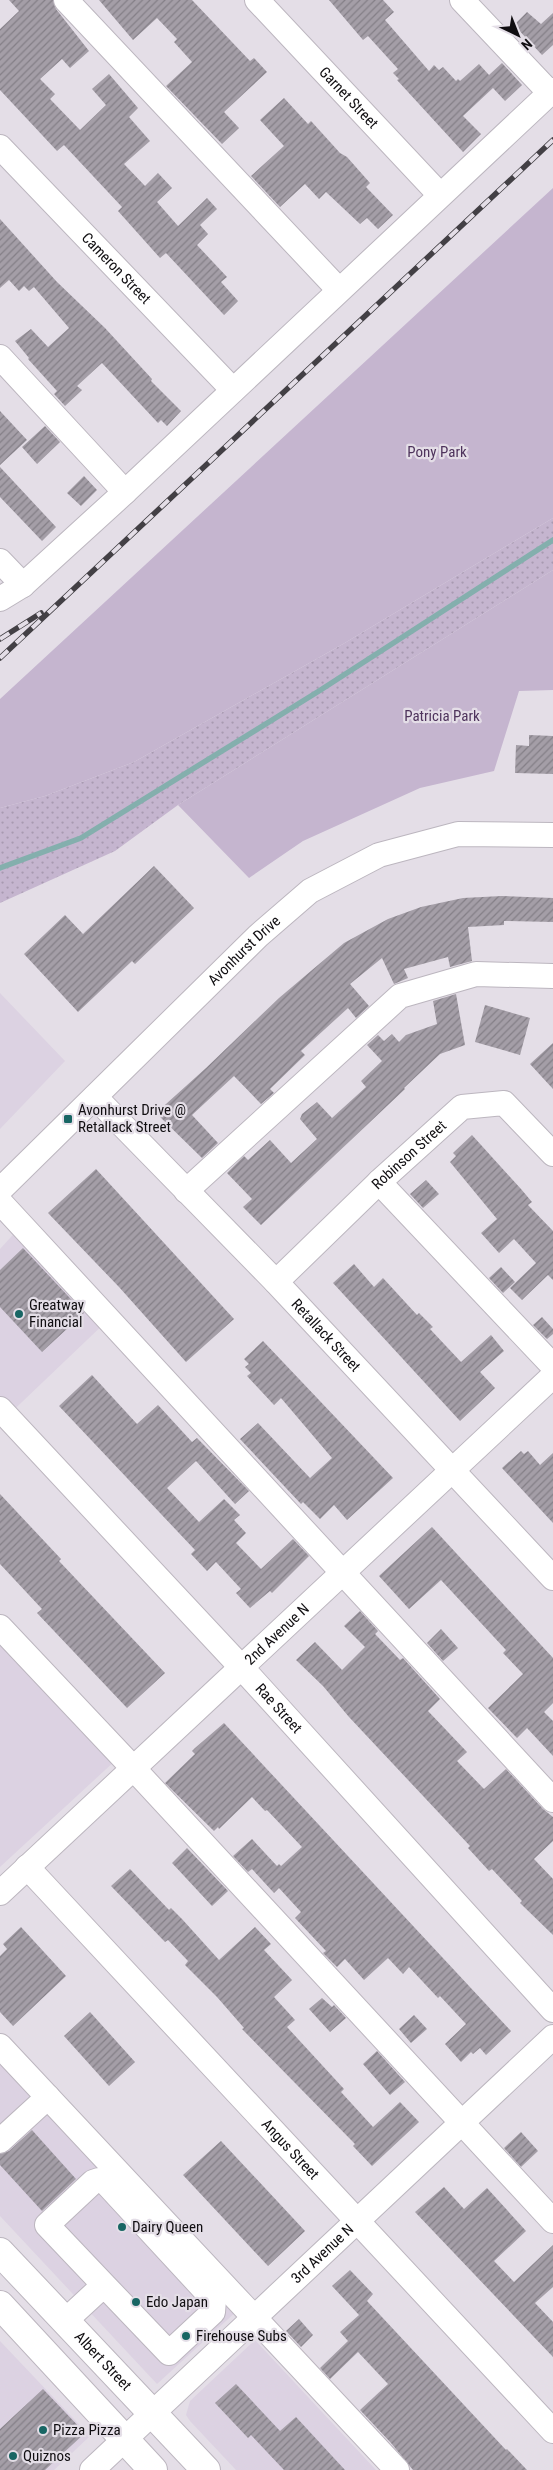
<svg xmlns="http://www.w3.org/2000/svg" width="553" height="2470" viewBox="0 0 553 2470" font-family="'Roboto Condensed',sans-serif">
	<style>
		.built { fill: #dcd2e2 }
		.grass { fill: url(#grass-dots) }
		.green { fill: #c5b5cf }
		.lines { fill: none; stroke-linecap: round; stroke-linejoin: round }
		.stream { stroke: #84afad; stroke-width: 5.5 }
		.building { fill: url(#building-hatch) }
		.minor-casing { stroke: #bcb6bf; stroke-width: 26 }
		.major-casing { stroke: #bcb6bf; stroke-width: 30 }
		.minor { stroke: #fff; stroke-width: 24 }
		.major { stroke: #fff; stroke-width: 28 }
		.rail-casing { stroke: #434045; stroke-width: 5.5 }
		.rail { stroke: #e4dee7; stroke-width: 4; stroke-dasharray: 11; stroke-linecap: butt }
		.poi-dot { fill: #186664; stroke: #e4dee7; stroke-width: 2 }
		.labels { text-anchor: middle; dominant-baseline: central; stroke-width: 4.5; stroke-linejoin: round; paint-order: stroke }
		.street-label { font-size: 15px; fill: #100e11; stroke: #e4dee7 }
		.park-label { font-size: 15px; fill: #4e335c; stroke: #e4dee7 }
		.poi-label { font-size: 15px; fill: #100e11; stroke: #e4dee7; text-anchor: start }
	</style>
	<defs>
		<pattern id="grass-dots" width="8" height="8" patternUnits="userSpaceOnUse" patternTransform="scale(1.25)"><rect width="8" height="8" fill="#c5b5cf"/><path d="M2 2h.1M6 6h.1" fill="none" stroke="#a89ab1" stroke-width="1.8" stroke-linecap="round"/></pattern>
		<pattern id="building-hatch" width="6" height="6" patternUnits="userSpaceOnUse" patternTransform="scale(1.25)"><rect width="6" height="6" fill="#a49ea7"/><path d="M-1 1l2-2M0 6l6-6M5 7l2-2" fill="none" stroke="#847f87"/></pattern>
	</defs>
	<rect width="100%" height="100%" fill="#e4dee7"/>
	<!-- built -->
	<path class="built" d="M0,993L65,1061L0,1129Z
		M21,1226L109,1319L0,1423V1249Z
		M0,1632L117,1759L0,1867Z
		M0,2055L238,2310L157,2384L0,2216Z
		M255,2340L376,2470H236L190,2421L186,2415L190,2401Z
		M0,2341L90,2436L54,2470H0Z"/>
	<!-- grass -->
	<path class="grass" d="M553,518V570L178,805L115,851L0,903V808L45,796L134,762L343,644Z"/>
	<!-- green -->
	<path class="green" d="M553,188V518L343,644L134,762L45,796L0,808V699Z
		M553,570V690L519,691L494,771L420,788L303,841L249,878L178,805Z"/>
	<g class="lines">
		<!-- stream -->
		<path class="stream" d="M0,868L81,838L319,691L553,540"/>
	</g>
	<!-- building -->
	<path class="building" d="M9,0H53L56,9L89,51L70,68L62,59L40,79L55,94L50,99L80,130L106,105L92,89L109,74L138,108L129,117L150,141L124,164L145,186L158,173L172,188L157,202L178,226L207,198L217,209L200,225L208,234L197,245L227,277L221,282L238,301L224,315L166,253L160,258L118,211L122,207L64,145L57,151L0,90V29L19,11Z
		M99,0H192L250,61L254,58L267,72L224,112L239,128L222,144L166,86L192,62L174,42L177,39L157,18L133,40Z
		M329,0H383L394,12L385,20L429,71L434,65L439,70L443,67L456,81L458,79L460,81L479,64L489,75L502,63L522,85L505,101L493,88L463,116L481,134L463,152L397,80L399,79L393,73L398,69L368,36L363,40Z
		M527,12L541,24L553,13V45L542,55L514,25Z
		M284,98L308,124L311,121L340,153L347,157L370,183L366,187L393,215L378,229L367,218L360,224L326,192L319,199L305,184L280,207L251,176L284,146L260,120Z
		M0,219L57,282L105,328L152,379L151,381L181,411L167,426L161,420L158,423L102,363L77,386L82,390L65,406L54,394L57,391L28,359L29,358L15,341L31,329L48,347L69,328L34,287L29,291L24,286L19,291L9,280L0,288Z
		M0,411L27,440L0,465Z
		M45,426L60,442L37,464L22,447Z
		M0,467L56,527L42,541L0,497Z
		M84,476L97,490L81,506L67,493Z
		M529,735L553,736V774L515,773L516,745L529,746Z
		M154,866L194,908L135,964L132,961L78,1012L24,954L65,915L83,934Z
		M502,896L553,898V922L504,921V925L468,927L472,961L450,967L448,957L404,969L408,978L394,984L382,958L350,984L369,1006L356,1018L348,1008L301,1051L305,1055L270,1089L274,1093L261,1104L234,1076L192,1115L218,1143L202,1158L156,1113L206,1068L279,998L344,943L388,919L421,907L463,898Z
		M456,994L465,1045L440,1054L404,1088L405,1089L261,1225L243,1207L252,1199L227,1173L244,1156L248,1160L270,1140L291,1163L317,1139L300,1119L302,1114L317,1102L332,1118L366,1087L361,1081L382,1061L367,1045L378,1035L384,1041L392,1034L399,1042L406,1035L437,1024L433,1001Z
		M485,1005L530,1018L520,1055L475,1042Z
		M553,1043V1089L530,1064Z
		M472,1135L521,1189L532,1202L528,1205L553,1231V1280L548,1275L522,1300L510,1288L536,1263L514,1239L499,1253L481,1233L497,1219L450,1162L456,1156L453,1153Z
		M96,1169L234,1319L186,1362L119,1287L48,1213Z
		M426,1180L439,1194L423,1208L410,1194Z
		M23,1248L84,1313L42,1352L0,1307V1270Z
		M354,1264L374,1287L383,1278L417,1315L419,1313L433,1327L430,1329L461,1362L491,1335L504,1351L480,1372L495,1388L460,1421L333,1283Z
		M501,1267L515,1282L503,1293L489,1278Z
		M542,1317L553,1329V1334L547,1339L533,1325Z
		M263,1341L393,1478L347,1520L334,1505L320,1519L303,1502L301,1504L240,1439L258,1423L310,1478L332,1458L281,1398L274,1405L247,1376L251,1373L245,1367L249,1364L244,1359Z
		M92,1375L137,1424L158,1405L192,1442L197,1438L249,1491L235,1504L196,1461L167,1488L199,1522L224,1499L240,1515L234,1520L246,1533L236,1543L261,1569L293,1539L309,1556L272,1593L270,1591L250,1608L236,1593L241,1589L216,1562L207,1571L191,1554L195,1550L59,1406Z
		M521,1451L524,1454L528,1451L540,1465L553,1453V1523L502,1468Z
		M0,1494L61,1559L59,1561L165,1673L127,1708L37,1613L42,1609L0,1564Z
		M432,1527L553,1658V1703L544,1712L553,1721V1756L527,1728L517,1738L488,1708L523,1674L503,1653L506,1650L441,1580L409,1609L379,1576Z
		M360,1611L378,1631L375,1634L400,1660L403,1658L440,1699L428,1711L467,1752L457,1761L484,1789L506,1769L543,1809L553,1817V1841L534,1859L553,1879V1935L520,1903L522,1901L492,1869L489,1871L468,1848L470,1846L349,1717L323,1686L296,1660L315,1642L342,1670L365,1647L344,1626Z
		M441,1629L458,1648L443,1661L427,1643Z
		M224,1723L511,2031L486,2055L480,2048L473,2054L471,2052L461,2062L445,2044L466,2024L440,1996L438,1998L409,1967L403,1974L388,1958L364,1980L345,1959L337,1967L323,1953L326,1951L295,1918L301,1912L279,1888L274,1893L252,1869L248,1872L233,1856L252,1839L277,1866L279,1864L281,1866L302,1847L267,1810L265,1811L252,1797L219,1829L218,1827L214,1831L165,1783L195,1754L192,1751L195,1748Z
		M187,1848L228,1891L212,1906L172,1863Z
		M130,1869L169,1910L171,1908L182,1919L219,1960L255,1927L271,1944L264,1950L292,1980L274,1997L295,2020L287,2027L344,2089L341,2092L373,2127L400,2102L419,2122L372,2166L353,2146L355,2144L242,2029L244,2028L217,1997L185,1965L188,1961L168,1940L165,1942L111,1886Z
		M21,1927L66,1976L13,2026L0,2012V1956L7,1949L3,1944Z
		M322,1998L332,2007L334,2005L346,2018L330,2032L309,2009Z
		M90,2012L135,2062L109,2086L64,2036Z
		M414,2015L427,2029L411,2043L399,2029Z
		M377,2051L405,2082L390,2095L363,2064Z
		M32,2130L76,2179L42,2211L0,2165V2154L9,2151Z
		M521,2132L538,2151L521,2167L504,2148Z
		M221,2141L305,2231L268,2266L183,2175Z
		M444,2187L464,2209L487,2188L526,2231L494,2261L514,2282L553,2245V2287L535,2303L553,2322V2357L415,2212Z
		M350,2270L373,2294L367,2301L506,2450L507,2449L527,2470H413L391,2443L360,2410L388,2384L358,2352L330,2379L320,2368L348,2341L340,2332L359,2315L332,2286Z
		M299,2319L313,2335L301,2347L286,2331Z
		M236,2384L280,2431L296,2417L345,2470H284L251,2435L248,2438L215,2403Z
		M43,2389L85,2433L45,2470H0V2429Z"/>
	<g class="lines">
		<defs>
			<g id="minor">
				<path d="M66,0L339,290"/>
				<path id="s1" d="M257,0L440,195"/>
				<path d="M462,0L550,93"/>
				<path id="s2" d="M0,147L233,390"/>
				<path d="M0,357L125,492"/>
				<path d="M0,561L23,585"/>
				<path d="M0,599L23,585L125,492L553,90"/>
				<path id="s3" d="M95,1097L276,1282L553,1578"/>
				<path d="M379,1182L553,1366"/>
				<path id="s4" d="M0,1190L258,936L310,891L379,855L458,834L553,835"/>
				<path d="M186,1191L400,996L476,974L553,976"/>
				<path d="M0,1202L553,1800"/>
				<path id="s5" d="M276,1282L379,1182L462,1107L504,1103L553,1154"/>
				<path id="s6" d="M0,1409L242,1668L553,2010"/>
				<path d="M0,1627L134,1769L553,2221"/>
				<path id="s7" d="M27,1867L553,2431"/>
				<path id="s8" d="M0,1893L553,1376"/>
				<path d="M0,2046L397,2470"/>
				<path d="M0,2141L48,2097"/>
				<path d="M65,2321L104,2285L169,2353L213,2312L214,2300L106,2183L99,2180L93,2182L47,2225L104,2285"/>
				<path id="s9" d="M92,2470L553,2037"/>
			</g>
			<g id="major">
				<path id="s10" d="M0,2252L206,2470"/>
				<path d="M0,2305L153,2470"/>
			</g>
		</defs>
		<!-- minor casing -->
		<use href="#minor" class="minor-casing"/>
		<!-- major casing -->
		<use href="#major" class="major-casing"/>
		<!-- minor -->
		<use href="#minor" class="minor"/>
		<!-- major -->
		<use href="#major" class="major"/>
		<defs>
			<path id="rail" d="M0,639L41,613
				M0,658L553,140"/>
		</defs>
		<!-- rail casing -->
		<use href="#rail" class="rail-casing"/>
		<!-- rail -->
		<use href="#rail" class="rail"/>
	</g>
	<!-- markers -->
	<g class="poi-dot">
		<rect x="63" y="1114" width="10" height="10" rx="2.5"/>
		<circle cx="19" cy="1314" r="5"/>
		<circle cx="122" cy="2227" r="5"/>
		<circle cx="136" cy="2302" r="5"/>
		<circle cx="186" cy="2336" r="5"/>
		<circle cx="43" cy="2430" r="5"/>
		<circle cx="13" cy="2456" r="5"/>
	</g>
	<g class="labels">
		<!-- street labels -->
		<g class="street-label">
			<text stroke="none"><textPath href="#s1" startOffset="134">Garnet Street</textPath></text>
			<text stroke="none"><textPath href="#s2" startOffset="168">Cameron Street</textPath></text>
			<text stroke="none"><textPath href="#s4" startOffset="342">Avonhurst Drive</textPath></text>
			<text stroke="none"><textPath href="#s5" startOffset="184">Robinson Street</textPath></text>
			<text stroke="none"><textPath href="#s3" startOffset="332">Retallack Street</textPath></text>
			<text stroke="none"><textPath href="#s8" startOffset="379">2nd Avenue N</textPath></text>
			<text stroke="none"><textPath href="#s6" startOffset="409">Rae Street</textPath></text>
			<text stroke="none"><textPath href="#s7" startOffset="386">Angus Street</textPath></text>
			<text stroke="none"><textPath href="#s9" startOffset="316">3rd Avenue N</textPath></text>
			<text stroke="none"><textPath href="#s10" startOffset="150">Albert Street</textPath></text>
		</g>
		<!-- park labels -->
		<g class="park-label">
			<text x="437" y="452">Pony Park</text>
			<text x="442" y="716">Patricia Park</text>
		</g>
		<!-- poi labels -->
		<g class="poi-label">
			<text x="78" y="1110">Avonhurst Drive @<tspan x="78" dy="17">Retallack Street</tspan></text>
			<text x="29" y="1305">Greatway<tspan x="29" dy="17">Financial</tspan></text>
			<text x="132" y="2227">Dairy Queen</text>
			<text x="146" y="2302">Edo Japan</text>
			<text x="196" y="2336">Firehouse Subs</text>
			<text x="53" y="2430">Pizza Pizza</text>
			<text x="23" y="2456">Quiznos</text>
		</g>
	</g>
	<!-- north arrow -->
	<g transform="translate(518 35) rotate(137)" stroke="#e4dee7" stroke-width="4" paint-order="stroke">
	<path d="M0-4L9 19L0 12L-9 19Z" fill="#100e11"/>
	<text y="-8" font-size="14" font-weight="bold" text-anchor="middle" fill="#100e11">N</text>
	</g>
</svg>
